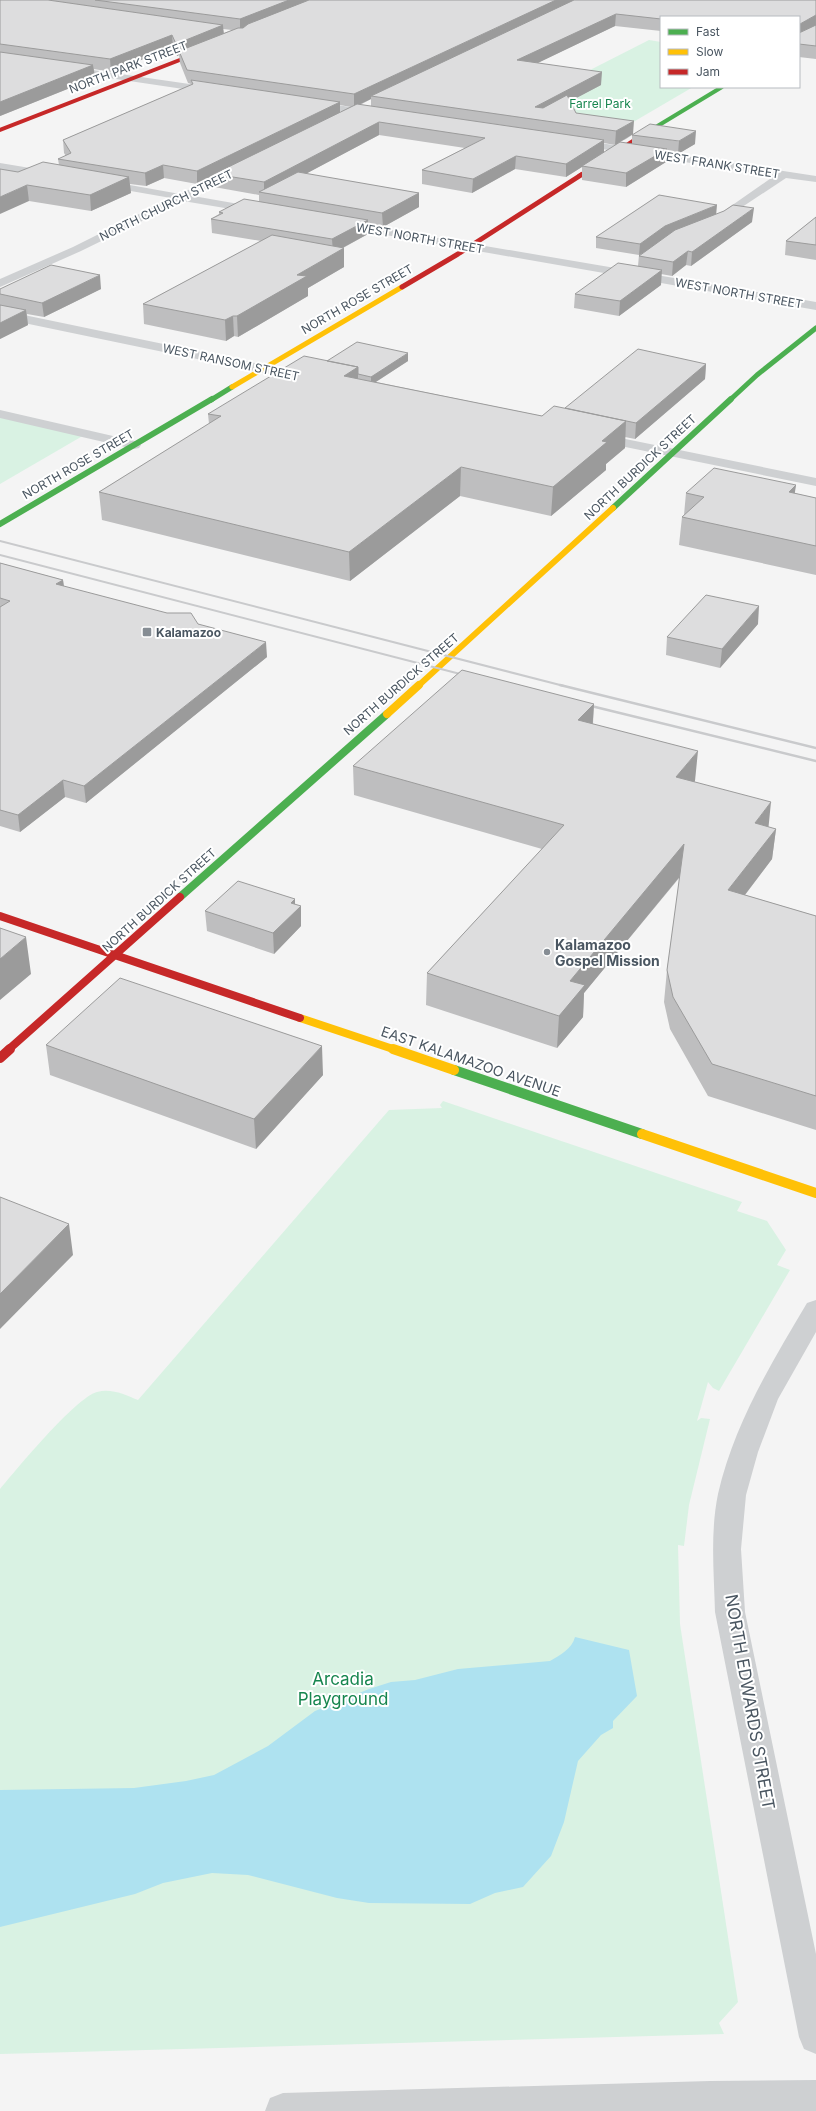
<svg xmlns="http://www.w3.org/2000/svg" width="816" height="2111" viewBox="0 0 816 2111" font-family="Inter,sans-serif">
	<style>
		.green { fill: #d9f2e3 }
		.water { fill: #aee2f0 }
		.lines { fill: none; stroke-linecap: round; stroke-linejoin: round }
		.street { fill: #ced0d2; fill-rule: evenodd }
		.fast-far4 { stroke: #4caf50; stroke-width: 4 }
		.fast-far3 { stroke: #4caf50; stroke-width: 5 }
		.fast-far2 { stroke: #4caf50; stroke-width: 6 }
		.fast-far1 { stroke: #4caf50; stroke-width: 8 }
		.fast { stroke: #4caf50; stroke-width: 10 }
		.slow-far3 { stroke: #ffc107; stroke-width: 5 }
		.slow-far2 { stroke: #ffc107; stroke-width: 6 }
		.slow-far1 { stroke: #ffc107; stroke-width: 8 }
		.slow { stroke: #ffc107; stroke-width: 10 }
		.jam-far3 { stroke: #c62828; stroke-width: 4 }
		.jam-far2 { stroke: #c62828; stroke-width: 5 }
		.jam-far1 { stroke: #c62828; stroke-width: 8 }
		.jam { stroke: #c62828; stroke-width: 10 }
		.rail-far1 { stroke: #c9cacc; stroke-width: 2 }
		.rail { stroke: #c9cacc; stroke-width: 2.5 }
		.wall { fill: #bebebf; fill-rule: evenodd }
		.shaded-wall { fill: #9b9b9b }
		.building { fill: #ddddde; stroke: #9b9b9b }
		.poi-dot { fill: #868d94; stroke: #fff; stroke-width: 1.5 }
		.labels { text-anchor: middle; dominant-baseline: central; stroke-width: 4; stroke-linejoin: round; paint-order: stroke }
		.far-street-label { font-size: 12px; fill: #4a5661; stroke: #fff }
		.far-park-label { font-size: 12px; fill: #17864f; stroke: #fff }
		.far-poi-label { font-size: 12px; font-weight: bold; fill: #4a5661; stroke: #fff; text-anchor: start }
		.poi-label { font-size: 14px; font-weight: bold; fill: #4a5661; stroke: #fff; text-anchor: start }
		.street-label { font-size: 14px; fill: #4a5661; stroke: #fff }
		.near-park-label { font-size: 17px; fill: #17864f; stroke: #fff }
		.near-street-label { font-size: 17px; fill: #4a5661; stroke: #fff }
	</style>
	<rect width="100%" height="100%" fill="#f4f4f4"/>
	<!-- green -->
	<path class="green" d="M649,40L661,42V87H693L606,138L490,121Z
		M0,414L86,434L0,484Z
		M443,1101L742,1202L737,1211L767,1221L786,1250L777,1265L790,1270L719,1391L713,1388L708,1382L697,1421L701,1418L710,1419L689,1505L684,1546L678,1545L680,1624L738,2002L719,2023L724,2034L0,2054V1489C17,1469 75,1398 97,1392C112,1388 125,1395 138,1400L389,1110L442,1108L440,1105Z"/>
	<!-- water -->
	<path class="water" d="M575,1637L629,1650L637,1696L613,1721V1728L601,1735L578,1761L564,1822L551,1856L523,1887L495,1893L470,1904L369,1903L337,1898L248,1875L212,1873L163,1883L135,1894L0,1927V1790L134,1788L186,1781L214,1775L268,1746L315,1711L369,1689L391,1682L415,1680L458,1669L550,1661C560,1655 572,1649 575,1637Z"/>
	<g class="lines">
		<!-- street -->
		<path class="street" d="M65,66L217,88L222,91L217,94L62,71L60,69Z
			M311,101L376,111L381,114L376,117L308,106L306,104Z
			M574,139L816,176V182L786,178L715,225L709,222L711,220L774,176L570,144L569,142Z
			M0,163L54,172L59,175L54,178L0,169Z
			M240,165L244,166L245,168L244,170L193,196L261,208L266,211L265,213L261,214L183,201L81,251L0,287V279L73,247L171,198L102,186L98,185L97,183L98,181L102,180L180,194Z
			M338,221L816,302V310L334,226L332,224L334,222Z
			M0,310L307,374L314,378L307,382L0,318Z
			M0,410L139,442L141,445L139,448L134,449L0,418Z
			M596,433L816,478V486L591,440L589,437L591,434Z
			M816,1300V1332L778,1399L758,1452L746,1495L741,1549L745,1612L816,1954V2054L804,2049L799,2037L715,1612C714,1573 710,1533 718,1494C734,1424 771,1364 807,1303Z
			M816,2080V2111H265L270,2098L283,2093L710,2081Z"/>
		<!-- fast-far4 -->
		<path class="fast-far4" d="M636,139L722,87"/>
		<!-- fast-far3 -->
		<path class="fast-far3" d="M211,400L232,387
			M730,400L757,375L816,328"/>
		<!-- fast-far2 -->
		<path class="fast-far2" d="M613,508L731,399
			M0,524L212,399"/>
		<!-- fast-far1 -->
		<path class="fast-far1" d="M180,897L387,714"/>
		<!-- fast -->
		<path class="fast" d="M454,1070L642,1134"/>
		<!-- slow-far3 -->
		<path class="slow-far3" d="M232,387L402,287"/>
		<!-- slow-far2 -->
		<path class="slow-far2" d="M418,686L613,508"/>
		<!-- slow-far1 -->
		<path class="slow-far1" d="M387,714L419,685
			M300,1018L396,1050"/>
		<!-- slow -->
		<path class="slow" d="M393,1049L454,1070
			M642,1134L816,1193"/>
		<!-- jam-far3 -->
		<path class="jam-far3" d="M0,130L208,49
			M579,176L636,139"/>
		<!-- jam-far2 -->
		<path class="jam-far2" d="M402,287L458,254L581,175"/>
		<!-- jam-far1 -->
		<path class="jam-far1" d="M0,916L300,1018
			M8,1050L180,897"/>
		<!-- jam -->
		<path class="jam" d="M0,1058L10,1049"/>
		<!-- rail-far1 -->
		<path class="rail-far1" d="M0,541L564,686
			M0,555L468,676"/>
		<!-- rail -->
		<path class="rail" d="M560,685L816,748
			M583,704L816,761"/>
	</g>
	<!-- wall -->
	<path class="wall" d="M0,0H816V59L799,57V17H661V31L615,26L537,63L601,85L570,101L576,113L633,134L695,144L678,154L666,153V162L626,187L582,180V167L566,177L515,169L472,193L422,184V170L465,148L379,135L305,174L419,193V207L383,227L368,224V234L343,248L344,267L308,288V296L238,337L234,336L226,341L144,324L143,304L261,241L212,233L211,219L219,214V212L259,202V195L214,187V176L197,184L164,178L146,186L130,184L131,193L91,211L29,201L18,172L59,165L58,159L66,156L64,153L63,140L191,85V84L188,83L180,63L179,55L177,56L173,47L111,72L94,69L95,78L0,116ZM223,29L232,30L224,33ZM371,99V106L360,105ZM340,105L351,107L340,112ZM632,135V144L620,142L626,139ZM604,143L615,145L604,153Z
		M716,214L752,222L691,266L686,265L672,276L661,274V285L619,316L574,308L575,294L638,266L639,255L596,248V237Z
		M816,217V260L785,255L786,241Z
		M0,289H101L44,317L27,314L28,325L0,339Z
		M327,361H408L376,382L542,416L706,364L705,379L635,439L625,437V448L606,464V470L551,516L460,496L350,581L102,520L99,492L209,424L208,414Z
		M796,485L794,493L816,498V575L679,545L682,517L684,515L686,493Z
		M0,563L63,580L64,587L198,624L267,657L86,803L65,797L20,832L0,826Z
		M758,624L720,668L666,655L667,637Z
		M594,704L593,724L695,781L694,782L768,827L776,829L772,859L745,895L816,916V1130L708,1096L670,1029L664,1002L667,970L680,877L584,993L583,1017L557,1048L426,1005L427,973L542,849L354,795L353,766Z
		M301,906V926L274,954L207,931L205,911Z
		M46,1045L323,1075L256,1149L50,1075Z"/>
	<!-- shaded-wall -->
	<path class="shaded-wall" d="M289,0H320L240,31V19Z
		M556,0H580L371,96V99L354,107V94Z
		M616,14L615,26L517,73V60Z
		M816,15V27L799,35L800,24Z
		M223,25L224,38L179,51V55L177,56L176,44Z
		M172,35L173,47L111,72L110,59Z
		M93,65L95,78L0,116V102Z
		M602,72L601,85L535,120V107Z
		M340,102V114L214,174V176L197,184V171Z
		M634,121L633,134L615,145L616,131Z
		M379,122V135L268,194L264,193V182Z
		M696,131L695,144L678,154L679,141Z
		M604,140V153L566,177V164Z
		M667,149L666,162L626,187V173Z
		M516,156L515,169L472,193L473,179Z
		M163,165L164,178L146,186L145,173Z
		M129,177L131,193L91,211L90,195Z
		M27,185L29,201L0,214V197Z
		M419,193V207L383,227L382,213Z
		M717,205L716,216L639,255L640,244L665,226Z
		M754,208L752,222L691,266L692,252Z
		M368,220V234L333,253L332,239Z
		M344,248V267L308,288V296L238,337L237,316L297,275Z
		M688,251L686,265L672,276L673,262Z
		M662,270L661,285L619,316L620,301Z
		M100,275L101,289L44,317L42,303Z
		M26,310L28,325L0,339V323Z
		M233,316L234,336L226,341L225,320Z
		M408,353V361L371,385V377Z
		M706,364L705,379L635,439L636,423Z
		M358,367V393L344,376Z
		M626,421L625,448L606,464V470L551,516L553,487L602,441Z
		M461,467L460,496L350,581L349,552Z
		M796,485L792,512L789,492Z
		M63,580L65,595L56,584Z
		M759,606L758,624L720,668L722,649Z
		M266,642L267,657L86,803L84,786Z
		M594,704L592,733L578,720Z
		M698,751L695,781L673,806L676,777Z
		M63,780L65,797L20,832L18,815Z
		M771,802L768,832L755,823Z
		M776,829L772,859L725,921L728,890Z
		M684,844L681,875L584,993L583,1017L557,1048L559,1016L570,981Z
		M295,899V911L301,906V926L274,954L273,933L291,903Z
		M26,937L31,974L0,1000V959Z
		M322,1046L323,1075L256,1149L254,1119Z
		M69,1224L73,1255L0,1329V1294Z"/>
	<!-- building -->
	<path class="building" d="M0,0H48L223,25L176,44L172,35L110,59L0,44Z
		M95,0H289L240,19Z
		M309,0H556L354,94L187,70L179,51L238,28H243L248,24Z
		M574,0H816V15L800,24L799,33L816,25V46L799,44V17H661V19L616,14L517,60L602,72L535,107L543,108L567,95L576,113L634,121L616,131L371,96Z
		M0,52L93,65L0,102Z
		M191,80L340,102L197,171L163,165L145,173L58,159L71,153L63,140L193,84Z
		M357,104L604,140L566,164L516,156L473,179L422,170L485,138L379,122L264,182L214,174Z
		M650,124L696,131L679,141L632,135Z
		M620,142L667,149L626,173L582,166Z
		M43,162L129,177L90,195L27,185L0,197V169L18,172Z
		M298,172L419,193L382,213L259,192Z
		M659,195L717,205L665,226L640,244L596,237Z
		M244,199L368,220L332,239L211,219L223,213L219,212Z
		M733,205L754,208L692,252L688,251L673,262L639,256L675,230L724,211Z
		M816,217V245L786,241Z
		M272,235L344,248L297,275L307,276L237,316H233L225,320L143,304Z
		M618,263L662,270L620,301L575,294Z
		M51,265L100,275L42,303L0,294V289Z
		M0,305L26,310L0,323Z
		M357,342L408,353L371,377L358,374V367L327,361Z
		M638,349L706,364L636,423L565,408Z
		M304,356L358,367L344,376L542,416L554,406L626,421L602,441L607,442L553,487L461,467L349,552L99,492L221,416L208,414Z
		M714,468L796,485L789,492L816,498V546L682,517L704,497L686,493Z
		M0,563L63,580L56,584L167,613H191L198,624L266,642L84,786L63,780L18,815L0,810V607L10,601L0,598Z
		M706,595L759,606L722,649L667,637Z
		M462,670L594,704L578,720L698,751L676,777L771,802L755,823L776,829L728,890L816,916V1096L712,1064L673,997L667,970L684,844L570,981L585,985L559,1016L427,973L564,825L353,766Z
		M238,881L295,899L291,903L301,906L273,933L205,911Z
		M0,928L26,937L0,959Z
		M120,978L322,1046L254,1119L46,1045Z
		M0,1197L69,1224L0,1294Z"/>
	<!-- markers -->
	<g class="poi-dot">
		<rect x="142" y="627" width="10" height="10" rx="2"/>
		<circle cx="547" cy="952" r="4"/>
	</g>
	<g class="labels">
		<!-- far-street labels -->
		<g class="far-street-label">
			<text transform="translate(128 67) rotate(-21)">NORTH PARK STREET</text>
			<text transform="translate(717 164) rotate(9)">WEST FRANK STREET</text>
			<text transform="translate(166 205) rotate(-26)">NORTH CHURCH STREET</text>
			<text transform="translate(420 238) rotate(10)">WEST NORTH STREET</text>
			<text transform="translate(739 293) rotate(10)">WEST NORTH STREET</text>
			<text transform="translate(357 299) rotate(-30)">NORTH ROSE STREET</text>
			<text transform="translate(231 362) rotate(12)">WEST RANSOM STREET</text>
			<text transform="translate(78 464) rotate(-30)">NORTH ROSE STREET</text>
			<text transform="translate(640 467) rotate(-43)">NORTH BURDICK STREET</text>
			<text transform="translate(401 684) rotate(-41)">NORTH BURDICK STREET</text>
			<text transform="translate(159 900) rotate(-42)">NORTH BURDICK STREET</text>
		</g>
		<!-- far-park labels -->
		<g class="far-park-label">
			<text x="600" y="103">Farrel Park</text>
		</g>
		<!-- far-poi labels -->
		<g class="far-poi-label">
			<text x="156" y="632">Kalamazoo</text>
		</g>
		<!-- poi labels -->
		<g class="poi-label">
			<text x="555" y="944">Kalamazoo<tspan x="555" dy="16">Gospel Mission</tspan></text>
		</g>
		<!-- street labels -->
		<g class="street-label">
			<text transform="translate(471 1061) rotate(19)">EAST KALAMAZOO AVENUE</text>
		</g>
		<!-- near-park labels -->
		<g class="near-park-label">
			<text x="343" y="1679">Arcadia<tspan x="343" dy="20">Playground</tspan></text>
		</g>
		<!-- near-street labels -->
		<g class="near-street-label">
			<text transform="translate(750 1702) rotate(80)">NORTH EDWARDS STREET</text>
		</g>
	</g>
	<!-- legend -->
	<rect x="660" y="16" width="140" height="72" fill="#ffffff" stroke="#b7bbc0"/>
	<rect x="668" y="29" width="20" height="6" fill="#4caf50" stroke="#b7bbc0"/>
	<text x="696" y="36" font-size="12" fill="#4a5661">Fast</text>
	<rect x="668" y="49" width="20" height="6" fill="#ffc107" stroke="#b7bbc0"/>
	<text x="696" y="56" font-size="12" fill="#4a5661">Slow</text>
	<rect x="668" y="69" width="20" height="6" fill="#c62828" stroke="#b7bbc0"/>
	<text x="696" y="76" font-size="12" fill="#4a5661">Jam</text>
</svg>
